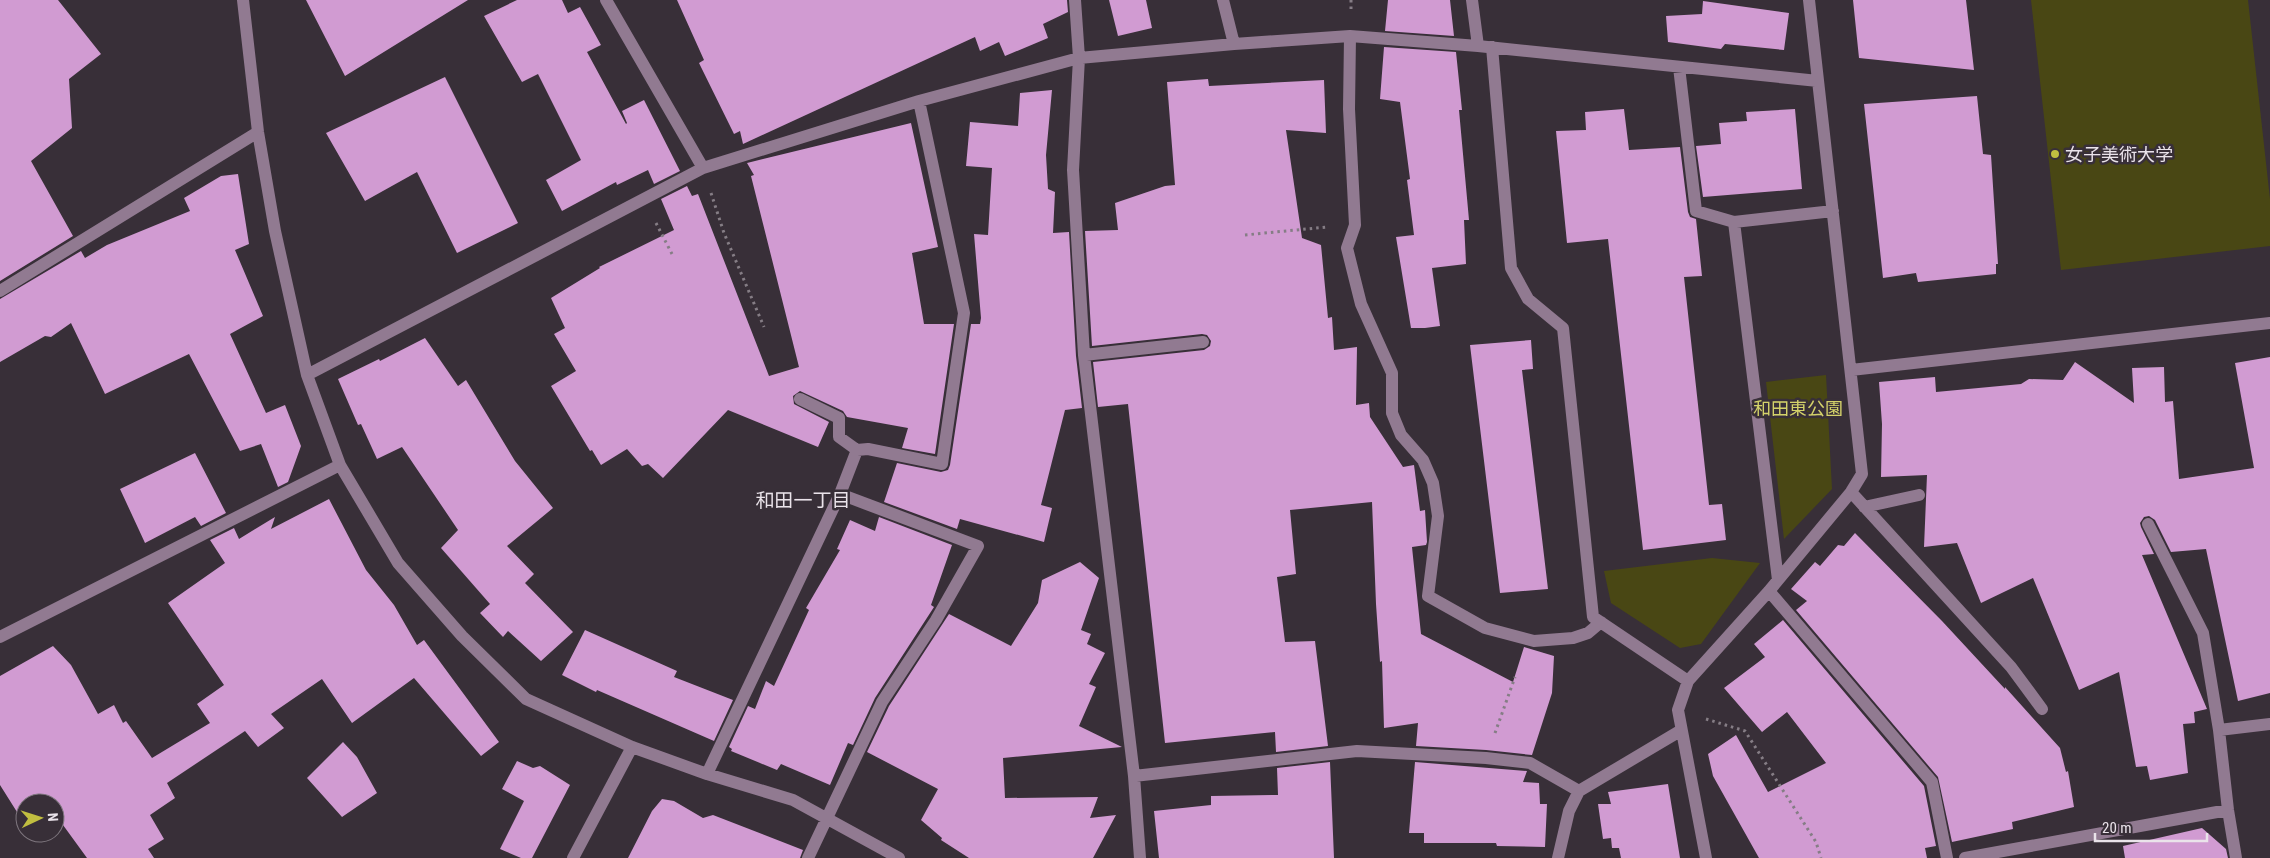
<svg xmlns="http://www.w3.org/2000/svg" width="2270" height="858" viewBox="0 0 2270 858" font-family="'Roboto Condensed','Noto Sans JP',sans-serif">
	<style>
		.green { fill: #494714 }
		.building { fill: #d19bd2 }
		.lines { fill: none; stroke-linecap: round; stroke-linejoin: round }
		.path { stroke: #857d85; stroke-width: 3; stroke-dasharray: 2.5 4; stroke-linecap: butt }
		.minor { stroke: #917a91; stroke-width: 12 }
		.poi-dot { fill: #c1be40; stroke: #382f38; stroke-width: 2 }
		.labels { text-anchor: middle; dominant-baseline: central; stroke-width: 5; stroke-linejoin: round; paint-order: stroke }
		.poi-label { font-size: 18px; fill: #eae3ea; stroke: #382f38; text-anchor: start }
		.park-label { font-size: 18px; fill: #d4d26a; stroke: #382f38 }
		.neighbourhood-label { font-size: 19px; fill: #eae3ea; stroke: #382f38 }
	</style>
	<rect width="100%" height="100%" fill="#382f38"/>
	<!-- green -->
	<path class="green" d="M2031,0H2248L2270,199V246L2061,270Z
		M1826,375L1832,489L1784,539L1766,382Z
		M1712,558L1760,563L1701,644L1680,648L1611,603L1604,571Z"/>
	<!-- building -->
	<path class="building" d="M0,0H58L101,54L69,79L72,128L31,161L73,236L0,281Z
		M306,0H468L345,76Z
		M517,0H562L568,13L580,7L601,45L587,52L626,124L627,123L622,111L644,100L680,171L654,184L648,170L617,185L616,182L562,211L546,180L581,160L538,74L522,82L484,16Z
		M677,0H1067L1068,12L1043,24L1048,38L1005,56L999,42L980,51L975,37L743,144L740,131L734,134L699,63L704,60Z
		M1109,0H1146L1152,28L1118,36Z
		M1388,0H1450L1454,36L1385,31Z
		M1853,0H1966L1974,70L1859,58Z
		M1703,1L1789,13L1784,50L1725,44L1721,49L1668,42L1666,16L1702,14Z
		M1384,47L1456,52L1462,110H1459L1469,220H1464L1466,264L1432,268L1440,326L1425,328H1411L1396,237L1414,235L1407,180L1410,179L1400,102L1380,99Z
		M445,77L518,223L457,253L417,172L365,201L326,133Z
		M1208,79L1209,86L1324,80L1326,133L1286,130L1302,238L1321,245L1328,318L1332,317L1334,350L1357,347L1356,405L1369,403L1370,417L1403,467L1414,465L1420,511L1425,510L1427,542L1426,545L1412,547L1421,634L1513,682L1524,647L1554,656L1552,693L1532,755L1486,750L1416,746L1418,723L1384,728L1382,661L1380,662L1376,604L1372,502L1290,510L1296,574L1277,577L1285,642L1315,641L1328,746L1276,752L1275,732L1165,743L1128,404L1098,407L1093,362L1204,350L1210,346L1211,341L1207,335L1202,334L1092,346L1085,231L1118,230L1115,203L1165,186L1175,185L1167,82Z
		M1052,90L1046,155L1048,189L1055,192L1053,233L1069,232L1076,356L1082,408L1065,410L1041,505L1052,508L1044,542L960,519L957,529L884,502L897,463L941,472L948,470L950,465L971,324H980L981,318L974,234L988,235L992,168L966,166L970,122L1018,126L1020,93Z
		M1977,96L1983,154L1991,155L1998,264H1996V274L1918,282L1916,273L1883,278L1864,104Z
		M1624,109L1629,150L1680,147L1688,212L1690,217L1696,219L1702,276L1684,277L1709,505L1722,504L1726,540L1643,550L1608,239L1567,243L1556,131L1586,130L1585,112Z
		M1795,109L1802,189L1703,197L1696,146L1721,144L1719,123L1747,121L1746,112Z
		M911,123L938,247L912,253L924,324H954L935,454L902,448L908,428L847,417L843,411L800,391L793,396L794,404L829,422L818,447L728,410L663,478L648,464L642,466L627,449L601,465L592,450L590,451L551,386L576,371L554,334L565,328L551,298L600,268L599,267L674,230L661,199L687,186L692,196L698,194L769,376L799,367L751,176L754,175L747,163Z
		M238,174L249,244L235,250L263,316L230,334L266,413L285,405L301,446L288,482L278,487L261,444L240,451L189,354L105,394L71,323L51,337L45,336L0,362V299L81,251L85,258L107,245L190,211L184,198L221,176Z
		M425,338L458,386L466,380L515,461L553,508L507,546L534,574L525,583L573,632L541,661L508,631L503,637L480,613L490,604L441,548L458,530L402,447L377,459L361,424L358,425L338,379L379,359L380,361Z
		M1531,340L1533,369L1522,370L1548,589L1500,593L1470,345Z
		M2270,357V693L2238,701L2206,549L2171,552L2155,520L2149,516L2144,517L2140,523L2141,527L2154,554L2142,555L2207,709L2194,712L2195,723L2183,724L2188,773L2150,780L2147,766L2136,767L2119,672L2079,690L2033,578L1981,603L1957,543L1924,547L1927,475L1881,477L1882,424L1879,382L1935,377L1936,392L2021,384L2029,379L2063,380L2075,362L2134,403L2132,368L2164,367L2165,402L2173,401L2179,479L2254,468L2235,363Z
		M195,453L226,513L201,526L195,517L145,543L120,489Z
		M329,499L366,570L394,605L417,645L424,640L499,742L481,756L414,678L352,723L322,679L271,714L284,728L258,747L245,731L167,783L175,798L150,815L164,839L148,849L154,858H87L55,814V803H47L42,796L31,803H25V807L17,812L0,785V676L53,646L71,665L98,714L114,705L123,723L126,721L152,758L210,723L197,704L224,685L168,603L225,563L210,540L234,528L239,539L275,517L271,529Z
		M879,517L952,545L931,605L934,607L875,698L853,745L848,743L830,785L781,764L777,770L731,751L732,749L729,747L748,706L755,709L766,681L774,686L809,610L806,608L840,550L837,549L850,520L875,531Z
		M1855,533L1942,621L2005,689V687L2060,748L2066,772L2068,771L2074,807L2012,822L2013,829L1952,842L1938,777L1796,610L1807,601L1791,589L1815,562L1820,566L1838,545L1844,546Z
		M1080,562L1099,578L1081,630L1091,634L1087,644L1105,653L1089,684L1096,687L1079,726L1122,747L1003,758L1005,798L1098,797L1090,818L1116,815L1093,858H969L941,840L942,838L921,820L938,789L867,752L889,706L949,614L1011,646L1038,603L1042,580Z
		M1783,620L1924,786L1936,846L1925,848L1927,858H1759L1713,776L1708,754L1736,735L1768,792L1826,763L1787,712L1762,732L1724,688L1765,657L1754,644Z
		M585,630L677,671L674,677L733,700L714,741L597,690L596,692L562,675Z
		M343,742L357,757L377,793L342,817L307,778Z
		M517,761L533,768L540,766L570,785L532,858H521L500,849L524,801L502,789Z
		M1330,762L1334,858H1159L1154,811L1211,805V796L1278,795L1277,768Z
		M1415,762L1527,771L1523,782L1539,783L1540,804H1547L1545,847L1497,846L1496,843H1424V833H1409Z
		M1668,784L1680,858H1621L1619,848H1612L1611,838L1603,839L1598,804H1611L1608,792Z
		M662,799L674,801L703,818L713,815L803,850L800,858H628L652,811Z
		M2202,828L2226,849L2228,858H2125L2123,846Z"/>
	<g class="lines">
		<!-- path -->
		<path class="path" d="M1351,0V9
			M711,193L724,233L764,327
			M656,223L672,254
			M1245,235L1327,227
			M1706,719L1745,731L1816,842L1821,858
			M1495,733L1515,677"/>
		<!-- minor -->
		<path class="minor" d="M243,0L258,132L275,231L307,375L340,465L398,563L462,636L526,699L632,747L707,774L793,800L899,858
			M606,0L703,168
			M1075,0L1079,58L1073,170L1084,355L1134,776L1140,858
			M1223,0L1234,44
			M1472,0L1478,46
			M1350,36L1349,109L1355,225L1347,248L1361,304L1392,373V413L1401,435L1423,460L1433,483L1438,516L1428,596L1485,628L1534,641L1573,638L1588,633L1601,622
			M1492,47L1511,268L1528,299L1563,328L1593,617L1688,681
			M1679,67L1696,211L1734,222L1778,580
			M1734,222L1833,211
			M0,291L258,132
			M1084,355L1203,342
			M1851,370L2270,323
			M307,375L703,168L919,101L1079,58L1234,44L1350,36L1478,46L1818,81
			M857,450L868,449L942,464L964,313L919,101
			M1851,492L2011,667L2042,709
			M1864,507L1919,495
			M2148,524L2203,633L2219,730L2228,810L2236,858
			M1769,591L1932,782L1947,858
			M0,637L340,465
			M2219,730L2270,724
			M707,774L840,494L857,450L839,437V418L800,399
			M1134,776L1357,751L1486,758L1530,763L1579,791
			M573,858L632,747
			M808,858L882,702L936,620L978,546L840,494
			M1558,858L1569,811L1579,791L1680,731
			M1706,858L1678,710L1688,681L1769,591L1851,492L1862,474L1809,0
			M1965,858L2228,810"/>
	</g>
	<!-- markers -->
	<circle class="poi-dot" cx="2055" cy="154" r="5"/>
	<g class="labels">
		<!-- poi labels -->
		<g class="poi-label">
			<text x="2065" y="154">女子美術大学</text>
		</g>
		<!-- park labels -->
		<g class="park-label">
			<text x="1798" y="408">和田東公園</text>
		</g>
		<!-- neighbourhood labels -->
		<g class="neighbourhood-label">
			<text x="803" y="500">和田一丁目</text>
		</g>
	</g>
	<!-- north arrow -->
	<g transform="translate(40 818) rotate(86)"><circle r="24" fill="#382f38" stroke="#7f777f"/>
	<path d="M0-4L9 19L0 12L-9 19Z" fill="#c1be40"/>
	<text y="-8" font-size="14" font-weight="bold" text-anchor="middle" fill="#eae3ea">N</text>
	</g>
	<!-- scale -->
	<path d="M2095 833v8h112v-8" fill="none" stroke="#eae3ea" stroke-width="2.5"/>
	<text x="2102" y="833" font-size="15" fill="#eae3ea" stroke="#382f38" stroke-width="4" paint-order="stroke">20 m</text>
</svg>
